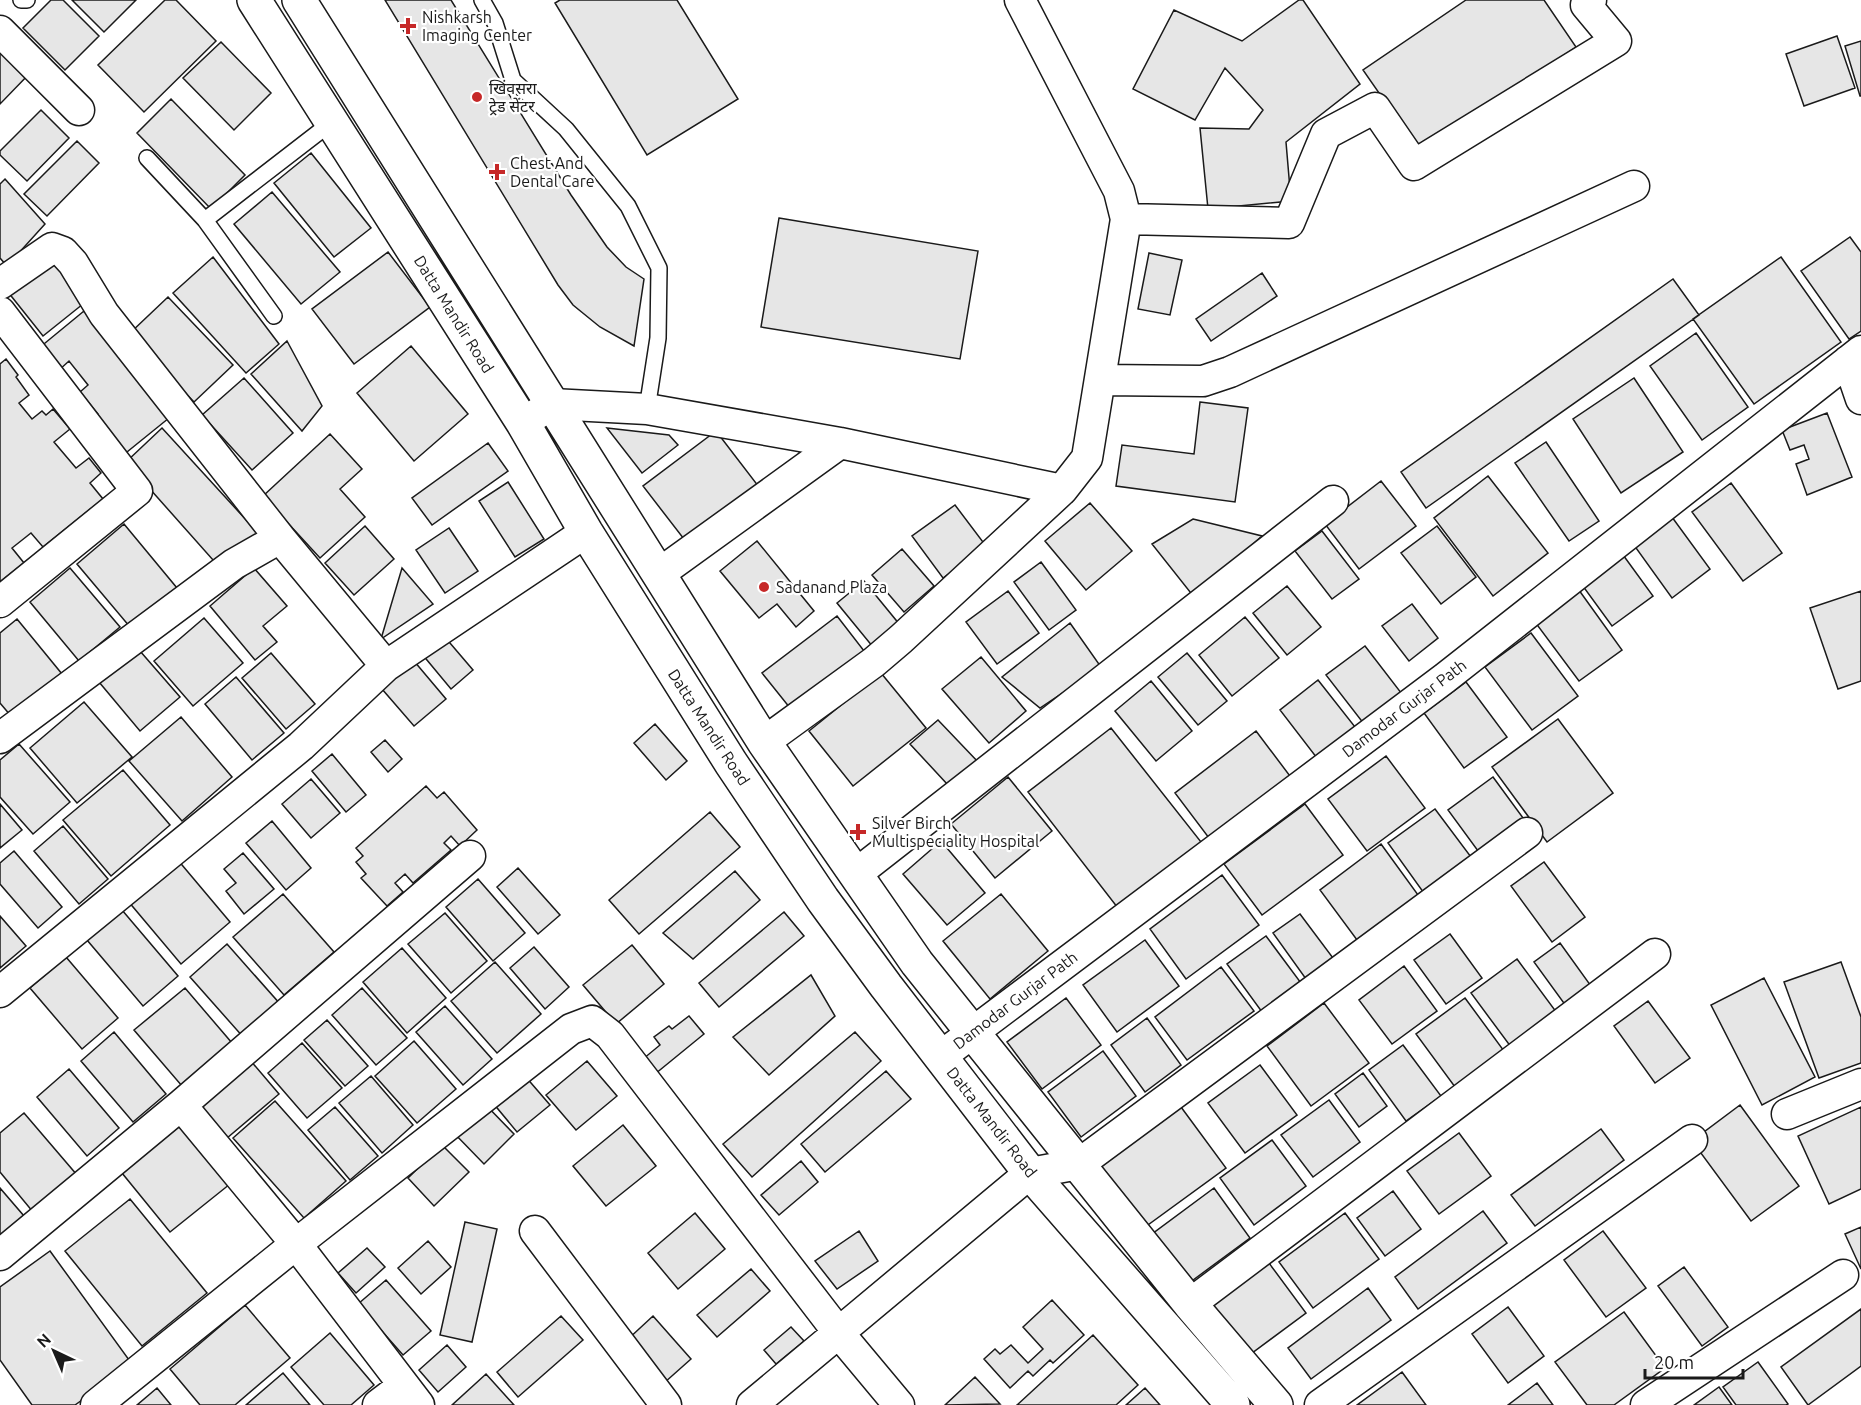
<svg xmlns="http://www.w3.org/2000/svg" width="1861" height="1405" viewBox="0 0 1861 1405" font-family="Ubuntu,'Noto Sans Devanagari',sans-serif">
	<style>
		.building { fill: #e6e6e6; stroke: #1a1a1a; stroke-width: 1.5 }
		.lines { fill: none; stroke-linecap: round; stroke-linejoin: round }
		.lane-casing { stroke: #1a1a1a; stroke-width: 18 }
		.street-casing { stroke: #1a1a1a; stroke-width: 33 }
		.secondary-casing { stroke: #1a1a1a; stroke-width: 36 }
		.lane { stroke: #fff; stroke-width: 15 }
		.street { stroke: #fff; stroke-width: 30 }
		.secondary { stroke: #fff; stroke-width: 33 }
		.poi-dot { fill: #c62828; stroke: #fff; stroke-width: 2 }
		.labels { text-anchor: middle; dominant-baseline: central; stroke-width: 4.5; stroke-linejoin: round; paint-order: stroke }
		.poi-label { font-size: 16px; fill: #1a1a1a; stroke: #fff; text-anchor: start }
		.street-label { font-size: 16px; fill: #1a1a1a; stroke: #fff }
	</style>
	<rect width="100%" height="100%" fill="#fff"/>
	<!-- building -->
	<path class="building" d="M51,0H63L99,36L65,70L23,28Z
		M72,0H136L104,32Z
		M165,0H176L216,41L144,112L98,65Z
		M385,0H451L571,195L607,247L626,267L644,279L634,346L600,327L573,305L558,285Z
		M560,0H677L738,99L647,155L555,3Z
		M1299,0H1303L1360,84L1286,142L1291,201L1208,209L1200,128L1249,129L1263,110L1225,68L1195,120L1133,89L1174,10L1242,41Z
		M1466,0H1544L1576,47L1420,152L1363,70Z
		M1837,36L1855,88L1804,106L1786,54Z
		M1861,41V96H1860L1845,46Z
		M221,42L271,93L234,130L183,78Z
		M0,44L30,73L0,104Z
		M171,99L245,175L211,209L137,133Z
		M41,110L69,138L27,181L0,155V151Z
		M77,141L99,163L47,216L24,194Z
		M311,153L371,228L334,257L274,183Z
		M5,179L45,224L7,266L0,258V184Z
		M272,192L340,272L301,304L234,224Z
		M779,218L978,251L960,359L761,327Z
		M1850,237L1861,252V331L1849,339L1801,271Z
		M388,252L430,307L354,364L312,309Z
		M1149,253L1182,260L1170,315L1138,309Z
		M53,256L88,300L43,336L8,292Z
		M213,257L279,344L246,373L173,293Z
		M1781,257L1841,342L1754,404L1693,319Z
		M1262,273L1277,296L1211,341L1196,319Z
		M1673,279L1699,315L1426,508L1401,472Z
		M168,297L233,365L194,402L129,334Z
		M84,311L169,418L122,456L91,419L98,414L80,392L88,385L69,361L58,371L39,348Z
		M1696,333L1748,407L1702,440L1650,366Z
		M287,341L322,406L302,431L251,374Z
		M411,346L468,414L414,461L357,393Z
		M6,359L18,375L16,377L29,395L19,403L32,419L42,411L46,415L53,409L70,429L54,442L76,468L89,458L101,473L90,483L103,499L43,547L31,533L12,548L24,563L0,582V364Z
		M244,378L293,433L252,470L202,415Z
		M1634,378L1683,452L1621,493L1573,419Z
		M1200,402L1248,408L1235,502L1116,486L1122,445L1194,454Z
		M1827,413L1852,477L1807,495L1796,464L1809,459L1804,445L1790,450L1782,430Z
		M162,428L259,534L221,569L126,462Z
		M607,428L669,435L678,445L642,473Z
		M716,431L759,487L687,543L643,486Z
		M330,434L362,469L340,489L365,517L320,558L263,496Z
		M1546,442L1599,521L1569,541L1515,463Z
		M488,443L508,471L432,525L412,498Z
		M1488,476L1548,553L1493,596L1434,518Z
		M1381,481L1416,526L1359,569L1325,524Z
		M508,482L544,539L515,557L479,501Z
		M1731,483L1782,553L1743,581L1692,512Z
		M1090,503L1132,551L1086,590L1045,541Z
		M955,505L986,546L943,578L912,536Z
		M1669,513L1710,569L1672,598L1631,541Z
		M1193,519L1262,536L1194,597L1152,544Z
		M124,524L177,588L130,627L77,564Z
		M365,526L394,559L354,595L325,563Z
		M1437,526L1476,577L1441,604L1401,553Z
		M449,528L478,571L445,593L416,550Z
		M1322,531L1359,579L1332,599L1295,551Z
		M757,541L814,611L796,627L777,604L759,618L720,571Z
		M1618,548L1653,596L1612,626L1577,578Z
		M902,549L934,586L904,612L872,575Z
		M1041,562L1076,610L1049,630L1014,582Z
		M70,568L120,627L79,661L30,602Z
		M254,568L287,606L263,626L277,642L255,660L210,606Z
		M402,568L433,604L381,639Z
		M864,581L900,625L873,647L837,603Z
		M1287,586L1321,627L1287,655L1253,613Z
		M1576,586L1622,650L1579,681L1532,618Z
		M1008,591L1039,633L997,664L966,622Z
		M1861,591V681L1838,689L1810,608Z
		M1412,604L1438,638L1409,661L1382,626Z
		M837,616L868,656L794,713L762,673Z
		M1245,617L1279,658L1232,696L1199,655Z
		M204,618L243,663L193,706L154,661Z
		M17,619L62,674L11,716L0,703V633Z
		M1070,623L1101,667L1040,708L1002,677Z
		M1531,633L1578,696L1532,730L1485,667Z
		M444,636L473,670L451,689L422,654Z
		M133,643L180,697L140,731L94,676Z
		M1365,646L1402,694L1364,724L1326,675Z
		M271,653L315,704L286,729L242,678Z
		M1187,653L1227,701L1198,725L1158,677Z
		M981,657L1026,711L989,743L942,689Z
		M414,661L446,699L414,726L382,689Z
		M881,673L926,728L853,786L809,731Z
		M236,677L284,733L252,760L205,704Z
		M1318,680L1359,732L1320,762L1280,710Z
		M1151,681L1192,731L1156,761L1115,711Z
		M1466,682L1507,737L1464,768L1424,713Z
		M84,702L132,757L77,803L30,748Z
		M181,717L232,777L182,821L129,761Z
		M1558,719L1613,793L1547,842L1492,767Z
		M938,720L980,764L948,785L910,744Z
		M655,724L687,761L666,780L634,743Z
		M1111,728L1205,847L1121,912L1028,792Z
		M1256,731L1293,780L1212,842L1175,793Z
		M385,740L402,759L388,772L371,752Z
		M19,744L70,802L33,834L0,797V760Z
		M332,754L366,795L346,812L312,771Z
		M1386,756L1425,808L1367,851L1328,799Z
		M123,770L170,825L111,876L63,820Z
		M1008,777L1052,831L995,878L951,824Z
		M1493,777L1526,822L1481,855L1448,810Z
		M311,779L340,813L311,838L282,804Z
		M426,786L437,798L444,792L477,830L460,846L451,836L444,843L451,850L413,883L405,874L395,883L403,892L387,906L361,878L366,874L356,862L363,856L356,848Z
		M0,804L22,830L0,848Z
		M1305,804L1343,855L1262,915L1224,864Z
		M1435,809L1474,861L1426,896L1388,843Z
		M710,812L740,847L639,934L609,900Z
		M272,821L311,868L286,890L246,843Z
		M63,826L108,879L79,904L34,851Z
		M941,841L985,893L947,925L903,874Z
		M1381,844L1421,899L1360,944L1320,890Z
		M14,851L62,907L38,928L0,884V863Z
		M243,853L274,889L244,914L226,891L236,883L224,869Z
		M177,859L230,922L181,964L128,901Z
		M1544,862L1585,917L1552,942L1511,886Z
		M518,868L560,915L538,934L497,887Z
		M735,871L760,900L693,959L663,933Z
		M1222,875L1259,925L1186,979L1150,929Z
		M478,879L525,933L493,961L446,907Z
		M283,894L334,952L284,995L233,937Z
		M1001,894L1048,951L990,999L943,941Z
		M122,910L178,976L143,1006L87,940Z
		M784,912L804,936L719,1007L699,983Z
		M445,913L487,961L451,993L408,944Z
		M1300,914L1339,966L1311,986L1273,933Z
		M0,916L26,946L0,968Z
		M1450,934L1482,978L1446,1004L1414,960Z
		M1266,936L1301,983L1262,1012L1227,964Z
		M1145,940L1179,986L1117,1032L1083,985Z
		M1560,943L1591,986L1566,1006L1534,962Z
		M227,944L281,1005L244,1038L190,977Z
		M632,945L664,984L616,1024L583,985Z
		M534,947L569,987L545,1009L510,968Z
		M402,948L446,998L407,1033L363,982Z
		M66,957L118,1018L82,1049L30,988Z
		M1517,959L1557,1013L1511,1047L1471,993Z
		M495,962L541,1014L497,1053L451,1001Z
		M1841,962L1861,1017V1063L1819,1078L1784,982Z
		M1404,966L1437,1011L1392,1044L1359,1000Z
		M1221,967L1254,1011L1187,1060L1155,1017Z
		M811,975L835,1016L769,1075L733,1037Z
		M1764,978L1815,1077L1762,1105L1711,1005Z
		M185,988L232,1043L182,1086L134,1030Z
		M362,988L407,1038L376,1065L332,1015Z
		M1066,998L1101,1045L1042,1089L1007,1042Z
		M1465,998L1504,1051L1455,1087L1416,1034Z
		M1648,1001L1690,1058L1655,1083L1614,1026Z
		M1324,1003L1369,1063L1311,1106L1267,1046Z
		M445,1006L492,1059L463,1085L416,1032Z
		M689,1016L704,1034L655,1074L643,1059L660,1045L654,1037L669,1026L672,1029Z
		M1147,1018L1181,1065L1145,1092L1111,1045Z
		M327,1020L368,1066L345,1086L304,1040Z
		M114,1032L166,1094L133,1122L81,1061Z
		M855,1032L881,1061L752,1177L723,1144Z
		M414,1041L456,1089L417,1123L375,1076Z
		M302,1043L342,1088L307,1118L268,1073Z
		M1403,1045L1441,1096L1406,1121L1369,1070Z
		M1103,1051L1136,1096L1081,1137L1048,1092Z
		M250,1060L279,1094L220,1144L191,1110Z
		M587,1061L617,1096L576,1130L546,1095Z
		M1260,1065L1297,1115L1245,1153L1208,1103Z
		M69,1069L119,1128L87,1156L37,1097Z
		M886,1071L911,1099L825,1172L801,1144Z
		M1363,1073L1387,1106L1359,1127L1335,1094Z
		M371,1076L413,1125L382,1153L339,1103Z
		M525,1076L550,1105L517,1132L493,1103Z
		M1329,1100L1360,1142L1313,1177L1281,1135Z
		M275,1101L346,1181L304,1218L233,1138Z
		M482,1101L514,1134L484,1164L452,1131Z
		M1740,1105L1799,1186L1751,1221L1692,1141Z
		M335,1107L378,1156L350,1180L308,1130Z
		M1181,1107L1226,1168L1141,1230L1096,1169Z
		M1861,1107V1189L1829,1204L1798,1136Z
		M24,1113L77,1175L33,1212L0,1172V1133Z
		M187,1120L235,1180L170,1232L122,1173Z
		M623,1125L656,1166L606,1206L573,1166Z
		M1601,1129L1624,1160L1535,1226L1511,1195Z
		M1459,1133L1491,1176L1439,1214L1407,1171Z
		M1272,1140L1306,1186L1254,1225L1220,1178Z
		M442,1145L469,1172L434,1206L408,1178Z
		M801,1161L818,1182L779,1215L761,1195Z
		M0,1188L24,1216L0,1236Z
		M1214,1188L1250,1238L1185,1286L1148,1237Z
		M1393,1191L1421,1229L1385,1256L1357,1218Z
		M130,1199L207,1293L142,1346L65,1251Z
		M1483,1211L1507,1243L1418,1309L1395,1277Z
		M695,1213L725,1249L678,1289L648,1253Z
		M1345,1213L1379,1259L1313,1308L1279,1262Z
		M465,1222L497,1229L472,1342L440,1335Z
		M1861,1227V1269L1845,1234Z
		M859,1231L878,1261L837,1289L815,1261Z
		M1603,1231L1646,1288L1606,1317L1564,1260Z
		M428,1241L451,1267L421,1294L398,1268Z
		M367,1248L385,1267L356,1293L338,1273Z
		M50,1251L132,1364L75,1405H32L0,1360V1287Z
		M1266,1259L1306,1313L1244,1359L1204,1305Z
		M1684,1267L1728,1327L1702,1346L1658,1286Z
		M751,1269L770,1291L717,1337L697,1315Z
		M386,1280L431,1331L403,1355L358,1304Z
		M1368,1288L1391,1320L1311,1379L1288,1348Z
		M1052,1300L1084,1335L1053,1363L1050,1360L1033,1376L1028,1371L1010,1388L984,1359L995,1349L1000,1354L1011,1345L1028,1363L1043,1349L1023,1327Z
		M245,1305L290,1358L235,1405H200L170,1369Z
		M1508,1307L1544,1356L1508,1383L1472,1334Z
		M1861,1309V1366L1808,1405L1781,1367Z
		M1624,1312L1665,1368L1614,1405H1587L1555,1362Z
		M561,1316L583,1340L518,1397L497,1372Z
		M653,1316L691,1359L664,1383L626,1341Z
		M791,1327L804,1341L776,1364L764,1350Z
		M330,1333L374,1385L351,1405H324L291,1367Z
		M1093,1335L1138,1385L1116,1405H1017Z
		M447,1345L466,1367L438,1392L419,1370Z
		M1758,1362L1788,1404L1786,1405H1736L1723,1387Z
		M1402,1372L1426,1405H1357Z
		M283,1373L310,1405H246Z
		M486,1374L514,1405H452Z
		M975,1377L1000,1404L945,1405Z
		M1537,1383L1553,1405H1508Z
		M1719,1387L1732,1405H1694Z
		M157,1388L171,1405H137Z
		M1145,1388L1160,1405H1126Z"/>
	<g class="lines">
		<defs>
			<path id="lane" d="M21,0H27
				M482,0L495,23L513,80L566,129L628,206L659,268L658,338L647,409
				M147,158L205,220L274,316
				M205,220L332,122"/>
			<path id="street" d="M1020,0L1119,191L1126,219L1087,458L1062,490
				M0,31L79,110
				M1126,219L1289,223L1326,134L1375,108L1414,165L1616,41L1586,5L1591,0
				M0,284L52,248L63,252L73,263L104,314L280,538
				M0,312L137,491L0,602
				M1848,361L1861,399
				M1100,380L1203,381L1230,372L1634,186
				M523,423L552,404L647,409L840,443L1062,490L901,639L874,662L764,742
				M660,573L840,443
				M386,666L586,532
				M0,738L234,564L280,538L386,666L301,746L0,992
				M856,874L1333,501
				M940,1057L1445,678L1861,351
				M181,1105L296,1244L419,1405
				M1787,1114L1861,1084
				M535,1231L666,1405
				M0,1255L181,1105L470,856
				M1190,1304L1655,954
				M96,1405L296,1244L571,1029L592,1021L610,1035L838,1332L899,1405
				M378,1405L403,1386
				M752,1405L1030,1173L1079,1164L1527,833
				M1320,1405L1692,1140
				M1646,1405L1843,1275"/>
			<path id="secondary" d="M254,0L523,423L586,532L731,763L823,900L886,986L1030,1173L1233,1405
				M299,0L764,742L917,963L1190,1304L1276,1405"/>
		</defs>
		<!-- lane casing -->
		<use href="#lane" class="lane-casing"/>
		<!-- street casing -->
		<use href="#street" class="street-casing"/>
		<!-- secondary casing -->
		<use href="#secondary" class="secondary-casing"/>
		<!-- lane -->
		<use href="#lane" class="lane"/>
		<!-- street -->
		<use href="#street" class="street"/>
		<!-- secondary -->
		<use href="#secondary" class="secondary"/>
	</g>
	<!-- markers -->
	<g class="poi-dot">
		<path d="M405 17h6v6h6v6h-6v6h-6v-6h-6v-6h6z"/>
		<circle cx="477" cy="97" r="6"/>
		<path d="M494 163h6v6h6v6h-6v6h-6v-6h-6v-6h6z"/>
		<circle cx="764" cy="587" r="6"/>
		<path d="M855 823h6v6h6v6h-6v6h-6v-6h-6v-6h6z"/>
	</g>
	<g class="labels">
		<!-- poi labels -->
		<g class="poi-label">
			<text x="422" y="17">Nishkarsh<tspan x="422" dy="18">Imaging Center</tspan></text>
			<text x="489" y="88">खिंवसरा<tspan x="489" dy="18">ट्रेड सेंटर</tspan></text>
			<text x="510" y="163">Chest And<tspan x="510" dy="18">Dental Care</tspan></text>
			<text x="776" y="587">Sadanand Plaza</text>
			<text x="872" y="823">Silver Birch<tspan x="872" dy="18">Multispeciality Hospital</tspan></text>
		</g>
		<!-- street labels -->
		<g class="street-label">
			<text transform="translate(454 314) rotate(58)">Datta Mandir Road</text>
			<text transform="translate(1404 708) rotate(-37)">Damodar Gurjar Path</text>
			<text transform="translate(709 727) rotate(57)">Datta Mandir Road</text>
			<text transform="translate(1015 1000) rotate(-37)">Damodar Gurjar Path</text>
			<text transform="translate(992 1122) rotate(52)">Datta Mandir Road</text>
		</g>
	</g>
	<!-- north arrow -->
	<g transform="translate(54 1351) rotate(316)" stroke="#ffffff" stroke-width="4.5" paint-order="stroke">
	<path d="M0-4.5L10 22L0 15L-10 22Z" fill="#1a1a1a"/>
	<text y="-9" font-size="16" font-weight="bold" text-anchor="middle" fill="#1a1a1a">N</text>
	</g>
	<!-- scale -->
	<path d="M1645 1369v9h98v-9" fill="none" stroke="#1a1a1a" stroke-width="3"/>
	<text x="1654" y="1369" font-size="18" fill="#1a1a1a" stroke="#ffffff" stroke-width="4.5" paint-order="stroke">20 m</text>
</svg>
